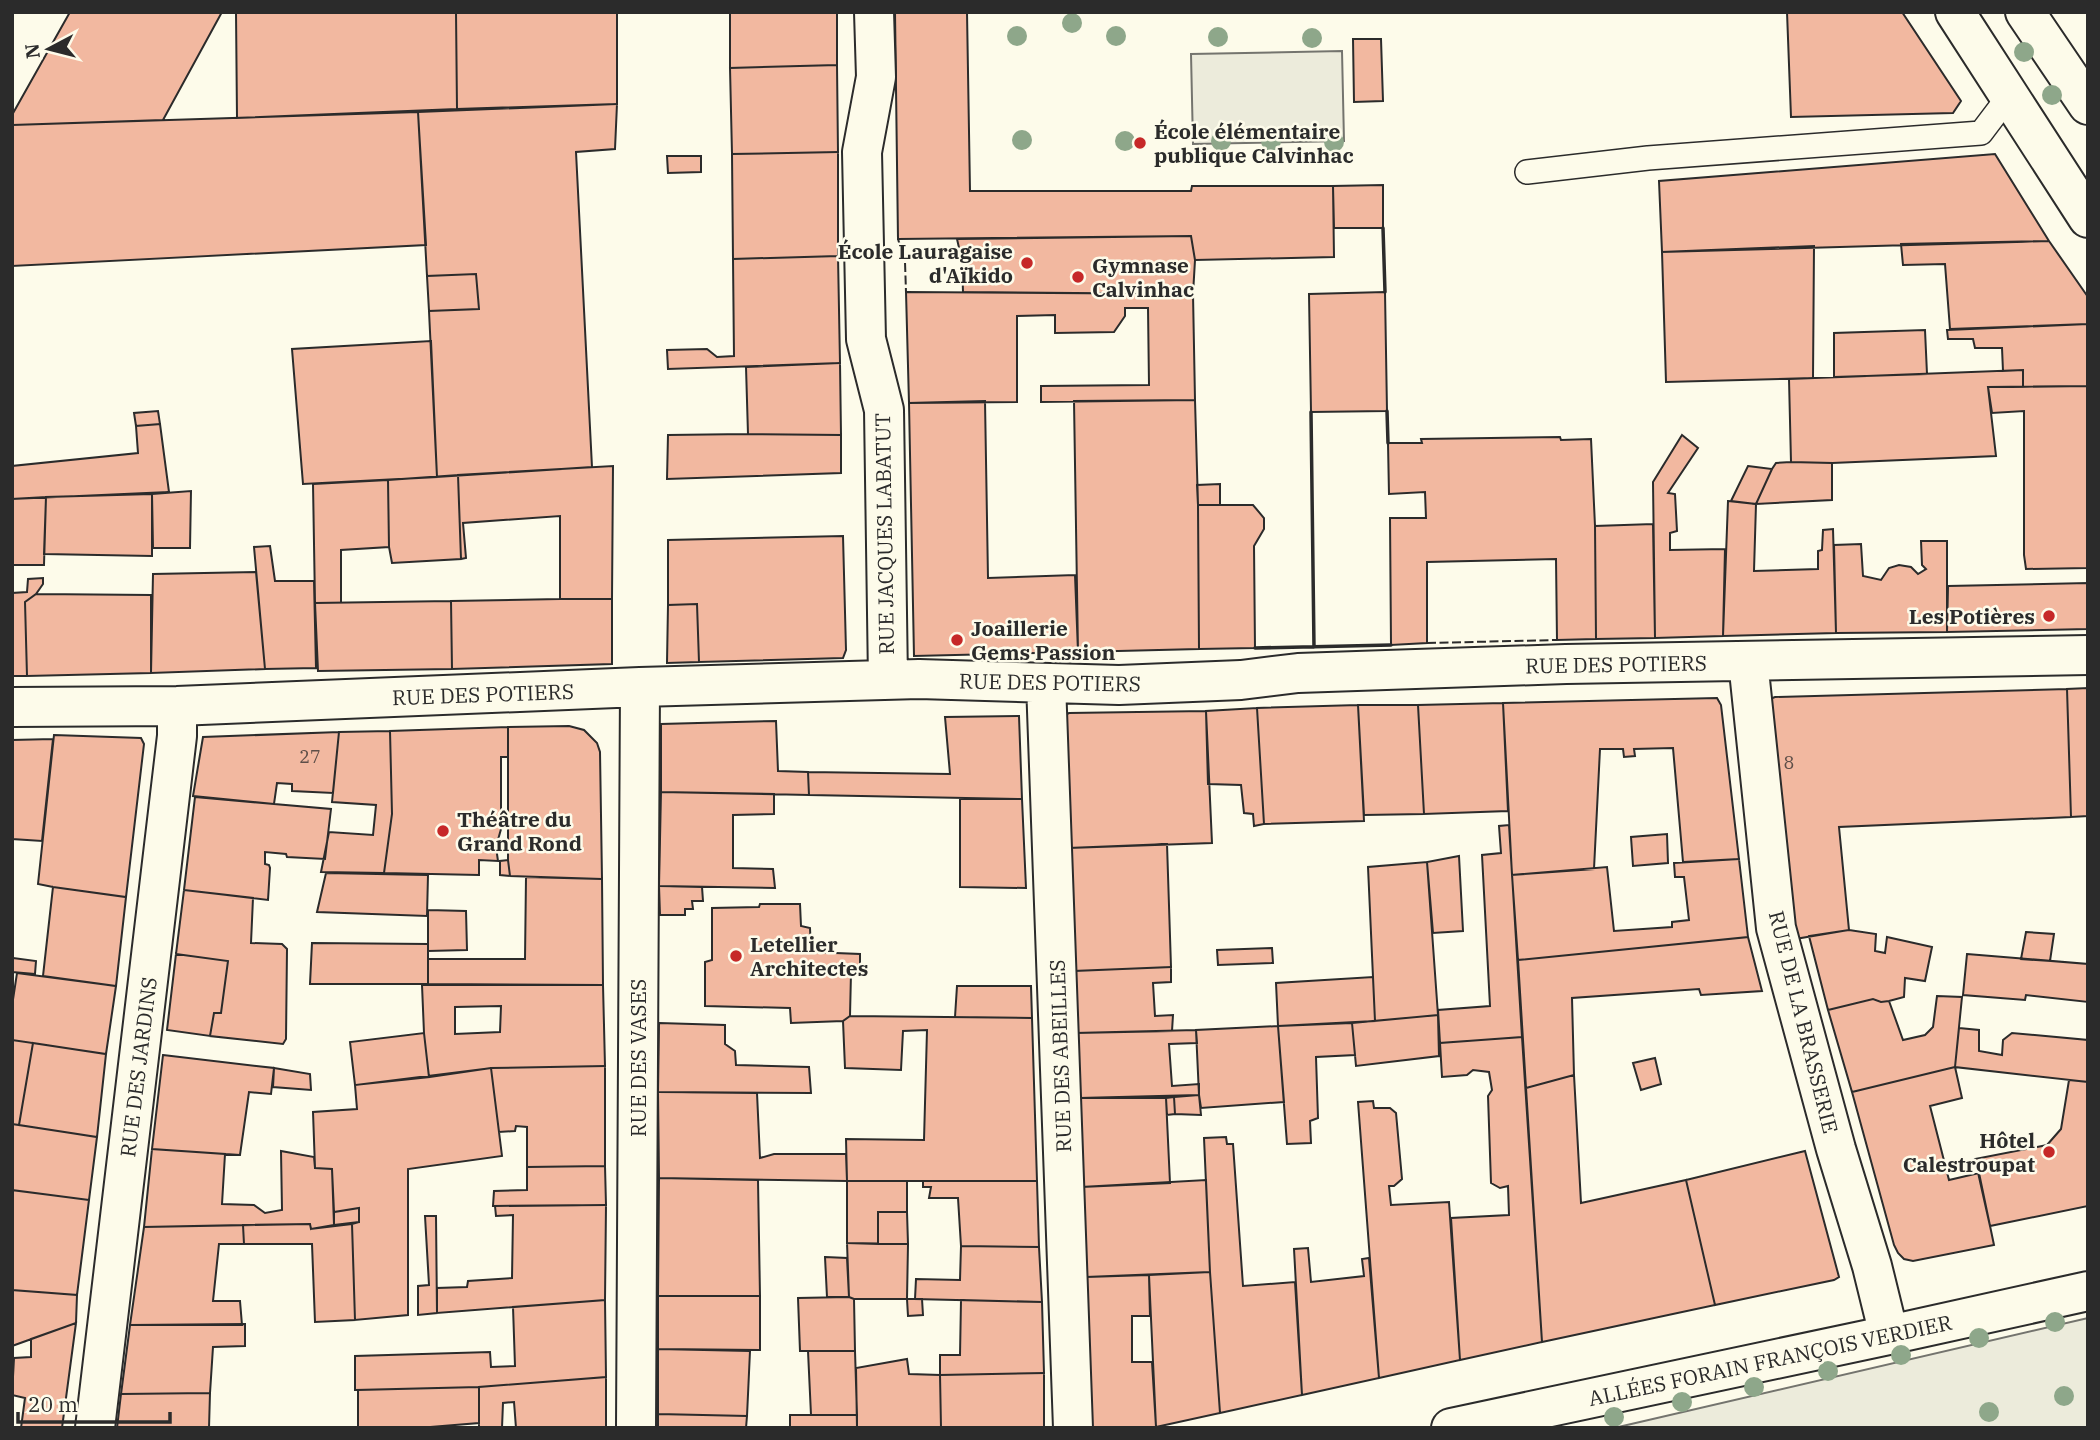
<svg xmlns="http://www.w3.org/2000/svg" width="2100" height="1440" viewBox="0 0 2100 1440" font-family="'IBM Plex Serif',serif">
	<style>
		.green { fill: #ecebdb; stroke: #74746e; stroke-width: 2 }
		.building { fill: #f2b8a0; stroke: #2b2b2b; stroke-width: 2; fill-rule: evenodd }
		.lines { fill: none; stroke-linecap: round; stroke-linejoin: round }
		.lane-casing { stroke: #2b2b2b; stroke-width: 26 }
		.street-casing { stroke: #2b2b2b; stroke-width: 42 }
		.primary-casing { stroke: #2b2b2b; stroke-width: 42 }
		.lane { stroke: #fdfbea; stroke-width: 23 }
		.street { stroke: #fdfbea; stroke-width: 38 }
		.primary { stroke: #fdfbea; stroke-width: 38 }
		.fence { stroke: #2b2b2b; stroke-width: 2; stroke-dasharray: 9 3.5; stroke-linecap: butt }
		.wall { stroke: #2b2b2b; stroke-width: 3.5 }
		.tree { fill: #8ea78a }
		.poi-dot { fill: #c62828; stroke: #fdfbea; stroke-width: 2.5 }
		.labels { text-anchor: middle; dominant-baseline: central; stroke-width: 5; stroke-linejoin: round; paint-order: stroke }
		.number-label { font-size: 18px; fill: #5d4e48 }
		.poi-label { font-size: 21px; font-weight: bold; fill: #2b2b2b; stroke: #fdfbea; text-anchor: start }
		.street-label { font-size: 21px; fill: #2b2b2b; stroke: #fdfbea }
	</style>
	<rect width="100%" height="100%" fill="#fdfbea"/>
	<!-- green -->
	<path class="green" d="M1342,51L1344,141L1193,144L1191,54Z
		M2088,1318V1428H1614Z"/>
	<!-- building -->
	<path class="building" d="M70,12H222L163,120L12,125V115Z
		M236,12H456L457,109L237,118Z
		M456,12H617V104L457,109Z
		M730,12H837V65L730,68Z
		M895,12H967L970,191H1191L1192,186H1333L1334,257L1195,260L1191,236L898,239Z
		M1787,12H1902L1961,101L1953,113L1791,117Z
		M1353,39H1381L1383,101L1354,102Z
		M837,65L838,152L732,154L730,68Z
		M617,104L615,149L576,152L592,467L437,477L429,311L479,309L476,274L427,276L418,112Z
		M418,112L426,245L12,266V125Z
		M838,152V256L733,259L732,154Z
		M1995,154L2049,241L1662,252L1659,181Z
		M667,156H701V172L668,173Z
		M1383,185V228H1334L1333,186Z
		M1191,236L1195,260L1193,294L963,292L962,261L957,239Z
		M2049,241L2088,297V324L1950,329L1945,264L1903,265L1901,244Z
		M1814,246L1813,378L1666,382L1662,252Z
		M838,256L840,363L668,369L667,350L707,349L717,357L734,356L733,259Z
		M476,274L479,309L429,311L427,276Z
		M906,292L1193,294L1195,400L1041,402V386L1149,385L1148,308H1125V316L1114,332L1055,333V315L1017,316V402L909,403Z
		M1385,292L1387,411L1311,412L1309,294Z
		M2088,324V386L2023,387V370L2003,371L2002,348H1975L1973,339H1948L1947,330Z
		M1925,330L1927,374L1834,377V333Z
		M431,341L437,477L303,484L292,349Z
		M840,363L841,435L748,434L746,367Z
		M2023,370V387H1988L1996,456L1832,463L1791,462L1789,379Z
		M2088,386V568L2026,569L2024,555V411L1992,413L1988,387Z
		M1195,400L1198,505L1199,649L1078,652L1074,401Z
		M985,401L988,578L1075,575L1078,652L914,656L909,403Z
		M158,411L160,424L136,426L134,413Z
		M160,424L169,492L12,499V466L138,453L136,426Z
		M748,434L841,435V473L667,479L668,435Z
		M1682,435L1698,448L1668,493L1675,494L1677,531L1670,533V550L1725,549L1723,636L1655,638L1653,482Z
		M1560,437L1561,440L1591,439L1595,526L1596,639L1557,640L1556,559L1427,562V643L1391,645L1390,518H1426L1425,492L1389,494L1388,443H1422L1421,439Z
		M1791,462L1832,463V500L1756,504L1772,469L1776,463Z
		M613,466L612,599H560V516L463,523L466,558L461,559L458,475Z
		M1748,466L1772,469L1756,504L1731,501Z
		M458,475L461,559L392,563L389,547L388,480Z
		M388,480L389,547L341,550V603H315L313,484Z
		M1220,484V505H1198L1197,485Z
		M191,491L190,548H153L152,494Z
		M152,494V556L44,554L46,497Z
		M46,497L44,565H12V499Z
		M1728,501L1756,504L1754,571L1818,569V551L1822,550L1823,530L1833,529L1836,633L1723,636Z
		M1198,505H1253L1264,518V529L1254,546L1255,648L1199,649Z
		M1653,524L1655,638L1596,639L1595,526Z
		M843,536L846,650L843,658L699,662L697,604L668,605V540Z
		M1921,541H1947V632L1836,633L1834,545L1861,544L1863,576L1881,580L1889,568L1899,565L1911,567L1918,574L1926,569L1922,565Z
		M270,546L275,581H314L316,668L265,669L254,547Z
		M256,572L265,669L151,673L153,574Z
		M43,578V584L36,594L25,602L27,676H12V593L27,592L28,579Z
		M2088,583V629L1947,632L1948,586Z
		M36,594L151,595V673L27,676L25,602Z
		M560,599H612V664L452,669L451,601Z
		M451,601L452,669L318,671L315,603Z
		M697,604L699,662L667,663L668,605Z
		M2088,688V816L2071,817L2067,689Z
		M2067,689L2071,817L1839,827L1849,930L1795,939L1770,699L1775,697Z
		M1717,698L1721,705L1739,859L1683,862L1673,748L1634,749L1635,756L1624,757L1623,749H1600L1594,869L1512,875L1503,703Z
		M1503,703L1508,811L1424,814L1418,705Z
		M1358,705H1418L1424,814L1364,815Z
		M1358,705L1364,821L1264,824L1257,708Z
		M1257,708L1264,824L1254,826L1253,814L1244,813L1241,785L1208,784L1206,711Z
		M1206,711L1212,843L1069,848L1065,715L1069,713Z
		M1019,716L1022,799L809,795L808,772L950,774L945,717Z
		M776,721L778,771L808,772L809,795L661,792V724Z
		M569,726L584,730L597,743L600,752L602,879L510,876L508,860V727Z
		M508,727V757H501V829L496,847L498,861L479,860V875L384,873L392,814L390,731Z
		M390,731L392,814L384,873L321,872L329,832L373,835L376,805L332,802L339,732Z
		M339,732L333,793L292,791V784L277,783L274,804L193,796L203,737Z
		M54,735L141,738L144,744L126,897L53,887L38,884Z
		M53,739L42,841L12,839V740Z
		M661,792L774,794V814L733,815V868L773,869L775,888L659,886Z
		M195,797L331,809L325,859L287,857L286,854L265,852V864L269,865L270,868L268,900L184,890Z
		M960,799H1022L1026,888L960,887Z
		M1509,825L1522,1037L1440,1043L1438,1010L1490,1006L1482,855L1501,853L1499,826Z
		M1667,834L1668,863L1633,866L1631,837Z
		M1167,844L1171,967L1074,971L1069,848Z
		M1459,856L1463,931L1433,933L1427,862Z
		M1739,859L1748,937L1518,960L1512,875L1607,867L1614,931L1672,927V922L1689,920L1684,877H1675L1674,863Z
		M508,860L510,876L500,875V861Z
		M1427,862L1438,1015L1375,1021L1368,867Z
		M326,873L428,875L427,916L317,912Z
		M526,877L602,879L603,985L428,984V959H525Z
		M659,886L702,887L703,901H692L693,909H685V915H660Z
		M53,887L126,897L116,986L43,976Z
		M184,890L253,898L251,943L282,944L287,949L286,1039L283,1044L210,1036L214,1013H221L228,961L176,954Z
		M760,904H800L801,926L810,928L811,952L860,954V973H851L850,1016L843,1021L791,1023L790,1008L705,1006V962L712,960V908L759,907Z
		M428,910L466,911L467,950L428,951Z
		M1849,930L1876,934L1875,951L1885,953L1887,937L1932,947L1925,981L1905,978L1904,997L1889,1001L1881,1002L1873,999L1828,1010L1809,936Z
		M2026,932L2054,934L2050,961L2021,959Z
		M1748,937L1762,991L1701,995L1699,989L1572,998L1574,1075L1526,1088L1518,960Z
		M312,943L428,944V984H310Z
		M1272,948L1273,963L1218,965L1217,950Z
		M176,954L228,961L221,1013H214L210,1036L167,1030Z
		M1967,954L2088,964V1002L2026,995L2025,1000L1963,995Z
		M13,958L36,961L35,974L12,972Z
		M1171,967V982L1153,983L1155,1016L1173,1015L1172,1031L1076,1033L1074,971Z
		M17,973L116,986L106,1054L12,1040V1006Z
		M1373,977L1375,1021L1278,1026L1276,983Z
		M422,985H603L605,1066L491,1068L429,1077L424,1033ZM501,1006L500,1032L455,1034V1007Z
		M957,986H1031L1032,1018L955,1017Z
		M1937,996L1962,997L1955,1067L1852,1092L1828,1010L1873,999L1881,1002L1889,1001L1903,1040L1925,1035L1933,1027Z
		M1438,1015L1439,1056L1356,1066L1352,1023Z
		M850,1016L1032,1018L1037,1181H847L846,1139L924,1140L927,1030L903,1031L901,1070L845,1068L843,1021Z
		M659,1023L725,1025V1044L735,1051L736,1065L809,1067L811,1093L658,1092Z
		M1352,1023L1355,1055L1316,1057L1318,1118L1310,1121L1311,1143L1287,1144L1278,1026Z
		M1278,1026L1284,1102L1201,1108L1199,1095L1196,1030Z
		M1959,1028L1979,1030V1051L2002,1055L2003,1040L2012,1033L2088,1040V1082L1955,1067Z
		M1196,1030L1197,1043L1169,1044L1172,1086L1199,1084V1095L1079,1098L1076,1033Z
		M424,1033L429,1077L355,1085L350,1042Z
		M1522,1037L1542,1342L1460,1360L1451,1218L1509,1215L1508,1186L1500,1188L1491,1183L1488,1096L1492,1090L1489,1072L1473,1070L1467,1075L1442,1077L1440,1043Z
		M12,1040L33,1043L19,1125L12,1124Z
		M33,1043L106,1054L97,1137L19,1125Z
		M163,1055L274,1068L271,1094L249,1092L240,1155L152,1149Z
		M1655,1058L1661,1084L1641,1090L1633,1063Z
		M605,1066V1166L527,1167V1127L516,1126L515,1131L499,1132L491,1068Z
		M1955,1067L1962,1098L1930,1106L1949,1180L1979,1173L1994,1245L1913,1261L1904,1259L1898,1253L1894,1245L1852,1092Z
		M274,1068L310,1074L311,1090L273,1087Z
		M491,1068L502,1156L408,1169V1315L355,1320L352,1224L359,1222V1208L334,1212L332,1169L315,1168L313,1112L357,1109L355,1085Z
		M1574,1075L1581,1203L1686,1180L1715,1305L1542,1342L1526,1088Z
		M2069,1080L2088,1082V1206L1990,1226L1975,1159L2047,1145L2061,1129Z
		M658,1092L757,1093L760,1158L774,1154H846L847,1181L659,1178Z
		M1199,1095L1201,1115L1175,1114L1174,1097Z
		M1174,1097L1175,1114L1167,1115L1166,1098Z
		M1079,1098H1166L1170,1183L1082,1187Z
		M1373,1101L1374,1108H1390L1396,1113L1402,1179L1394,1186H1389L1391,1205L1449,1202L1460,1360L1379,1378L1358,1102Z
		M12,1124L97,1137L89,1200L12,1190Z
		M1226,1137L1227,1144H1233L1243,1286L1295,1282L1302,1395L1220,1413L1210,1272L1204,1138Z
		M152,1149L225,1154L222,1204L254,1205L265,1213L282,1210L281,1151L314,1157L315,1168L332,1169L334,1225L311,1229L310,1224L144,1227Z
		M1805,1151L1839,1277L1834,1280L1715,1305L1686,1180Z
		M605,1166L606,1205L493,1206L494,1191L527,1190V1167Z
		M659,1178L758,1180L760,1296H658Z
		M1206,1180L1210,1272L1086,1277L1082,1187Z
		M847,1181H907V1212H878V1244L847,1243Z
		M923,1181H1037L1039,1247L961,1246L958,1198H929L931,1187H923Z
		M12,1190L89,1200L77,1295L12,1290Z
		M606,1205L605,1300L437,1313V1288L467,1287L468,1281L512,1278L513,1215L496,1216L495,1206Z
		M359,1208V1222L334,1225V1212Z
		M878,1212H907L908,1244H878Z
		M425,1216H436L437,1313L418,1315V1286L429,1285Z
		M310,1224L311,1229L352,1224L355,1320L315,1322L312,1244H244L243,1225Z
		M243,1225L244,1244H219L213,1301H240L242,1325H130L144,1227Z
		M847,1243L908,1244L907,1299H854L849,1297Z
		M961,1246L1039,1247L1042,1302L915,1299L916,1279L960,1280Z
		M1308,1248L1311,1282L1364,1276L1362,1259L1369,1258L1379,1378L1302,1395L1294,1249Z
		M825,1257L847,1258L849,1297H827Z
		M1210,1272L1220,1413L1156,1427L1149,1275Z
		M1149,1275L1150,1316H1132V1362H1152L1156,1427L1092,1428L1086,1277Z
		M12,1290L77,1295L76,1323L12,1346Z
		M658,1296H760V1350L658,1349Z
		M849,1297L854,1299L855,1351H800L798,1298Z
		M907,1299H922L923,1315L908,1316Z
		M605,1300L606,1377L479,1387L355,1390V1356L490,1352L491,1367L515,1366L513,1307Z
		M961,1300L1042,1302L1044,1373L940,1375V1355H960Z
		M76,1323L62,1428H21L25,1398L12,1395L14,1358L31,1357V1339Z
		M245,1324V1346L213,1347L210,1393L121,1394L130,1325Z
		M658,1349L750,1351L747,1416L658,1414Z
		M808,1351H855L857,1415H811Z
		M907,1359L909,1374L940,1375L941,1428H857L856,1368Z
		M1044,1373V1428H941L940,1375Z
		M606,1377V1428H516L514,1402L503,1403L502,1428H479V1387Z
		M479,1387V1423L418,1428H358V1390Z
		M210,1393L209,1428H117L121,1394Z
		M658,1414L747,1416L746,1428H658Z
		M790,1415H857V1428H790Z"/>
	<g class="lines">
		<defs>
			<path id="lane" d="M1527,172L1648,158L1981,133L2009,96"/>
			<path id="street" d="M874,12L876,77L862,152L866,339L884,410L888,680
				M1955,12L2088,218
				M2025,12L2088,105
				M1748,661L1776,928L1836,1149L1872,1266L1889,1335
				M1046,683L1073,1428
				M12,707L177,706L640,687L919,679L1119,685L1241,680L1298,673L1566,664L2088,655
				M95,1428L177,736V706
				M636,1428L640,687"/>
			<path id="primary" d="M1451,1428L1889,1335L2088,1291"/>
		</defs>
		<!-- lane casing -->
		<use href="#lane" class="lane-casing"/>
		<!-- street casing -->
		<use href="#street" class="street-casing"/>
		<!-- primary casing -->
		<use href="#primary" class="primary-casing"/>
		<!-- lane -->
		<use href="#lane" class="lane"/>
		<!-- street -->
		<use href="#street" class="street"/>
		<!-- primary -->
		<use href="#primary" class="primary"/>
		<!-- fence -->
		<path class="fence" d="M898,239L905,262L906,292
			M1427,643L1557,640"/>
		<!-- wall -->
		<path class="wall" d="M1383,228L1385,292
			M1387,411L1388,443
			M1311,412L1314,647
			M1255,648L1391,645"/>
	</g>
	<!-- trees -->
	<g class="tree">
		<circle cx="1072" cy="23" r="10"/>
		<circle cx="1017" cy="36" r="10"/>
		<circle cx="1116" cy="36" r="10"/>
		<circle cx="1218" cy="37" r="10"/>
		<circle cx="1312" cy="38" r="10"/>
		<circle cx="2024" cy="52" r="10"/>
		<circle cx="2052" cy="95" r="10"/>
		<circle cx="1022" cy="140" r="10"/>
		<circle cx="1125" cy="141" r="10"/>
		<circle cx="1221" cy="141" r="10"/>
		<circle cx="1271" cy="141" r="10"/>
		<circle cx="1334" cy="142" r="10"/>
		<circle cx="2055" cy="1322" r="10"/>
		<circle cx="1979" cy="1338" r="10"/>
		<circle cx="1901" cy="1355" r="10"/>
		<circle cx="1828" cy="1371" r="10"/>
		<circle cx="1754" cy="1387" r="10"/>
		<circle cx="2064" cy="1396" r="10"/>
		<circle cx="1682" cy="1402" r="10"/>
		<circle cx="1989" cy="1412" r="10"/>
		<circle cx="1614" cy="1417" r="10"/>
	</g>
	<!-- markers -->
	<g class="poi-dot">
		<circle cx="1140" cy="143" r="7"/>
		<circle cx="1027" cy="263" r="7"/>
		<circle cx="1078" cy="277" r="7"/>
		<circle cx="2049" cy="616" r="7"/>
		<circle cx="957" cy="640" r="7"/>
		<circle cx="443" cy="831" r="7"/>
		<circle cx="736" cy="956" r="7"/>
		<circle cx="2049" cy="1152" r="7"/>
	</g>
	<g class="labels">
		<!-- number labels -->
		<g class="number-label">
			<text x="310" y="756">27</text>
			<text x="1789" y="762">8</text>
		</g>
		<!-- poi labels -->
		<g class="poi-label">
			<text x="1154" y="131">École élémentaire<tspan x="1154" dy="24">publique Calvinhac</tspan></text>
			<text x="1013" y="251" text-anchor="end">École Lauragaise<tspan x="1013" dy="24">d'Aïkido</tspan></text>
			<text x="1092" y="265">Gymnase<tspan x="1092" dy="24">Calvinhac</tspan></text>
			<text x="2035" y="616" text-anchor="end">Les Potières</text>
			<text x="971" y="628">Joaillerie<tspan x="971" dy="24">Gems Passion</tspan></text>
			<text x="457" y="819">Théâtre du<tspan x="457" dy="24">Grand Rond</tspan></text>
			<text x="750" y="944">Letellier<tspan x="750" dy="24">Architectes</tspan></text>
			<text x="2035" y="1140" text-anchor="end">Hôtel<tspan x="2035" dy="24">Calestroupat</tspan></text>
		</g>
		<!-- street labels -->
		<g class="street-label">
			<text transform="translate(884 534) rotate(-91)">RUE JACQUES LABATUT</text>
			<text transform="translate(1616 664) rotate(-1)">RUE DES POTIERS</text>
			<text transform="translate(1050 682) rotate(1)">RUE DES POTIERS</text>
			<text transform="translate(483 694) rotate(-2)">RUE DES POTIERS</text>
			<text transform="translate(1804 1022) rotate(76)">RUE DE LA BRASSERIE</text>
			<text transform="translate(1060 1056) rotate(-92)">RUE DES ABEILLES</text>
			<text transform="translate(638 1058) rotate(-90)">RUE DES VASES</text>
			<text transform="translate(138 1067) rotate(-83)">RUE DES JARDINS</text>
			<text transform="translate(1770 1360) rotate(-12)">ALLÉES FORAIN FRANÇOIS VERDIER</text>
		</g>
	</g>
	<!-- border -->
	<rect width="2100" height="1440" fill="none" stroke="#2b2b2b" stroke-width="28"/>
	<!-- north arrow -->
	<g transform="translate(49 49) rotate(263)" stroke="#fdfbea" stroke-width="5" paint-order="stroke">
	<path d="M0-5L12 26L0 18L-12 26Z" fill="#2b2b2b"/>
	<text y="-10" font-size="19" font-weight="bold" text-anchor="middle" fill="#2b2b2b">N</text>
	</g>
	<!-- scale -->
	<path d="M18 1412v10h152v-10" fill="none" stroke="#2b2b2b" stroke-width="3.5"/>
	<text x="28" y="1412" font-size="21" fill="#2b2b2b" stroke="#fdfbea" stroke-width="5" paint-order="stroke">20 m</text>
</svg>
